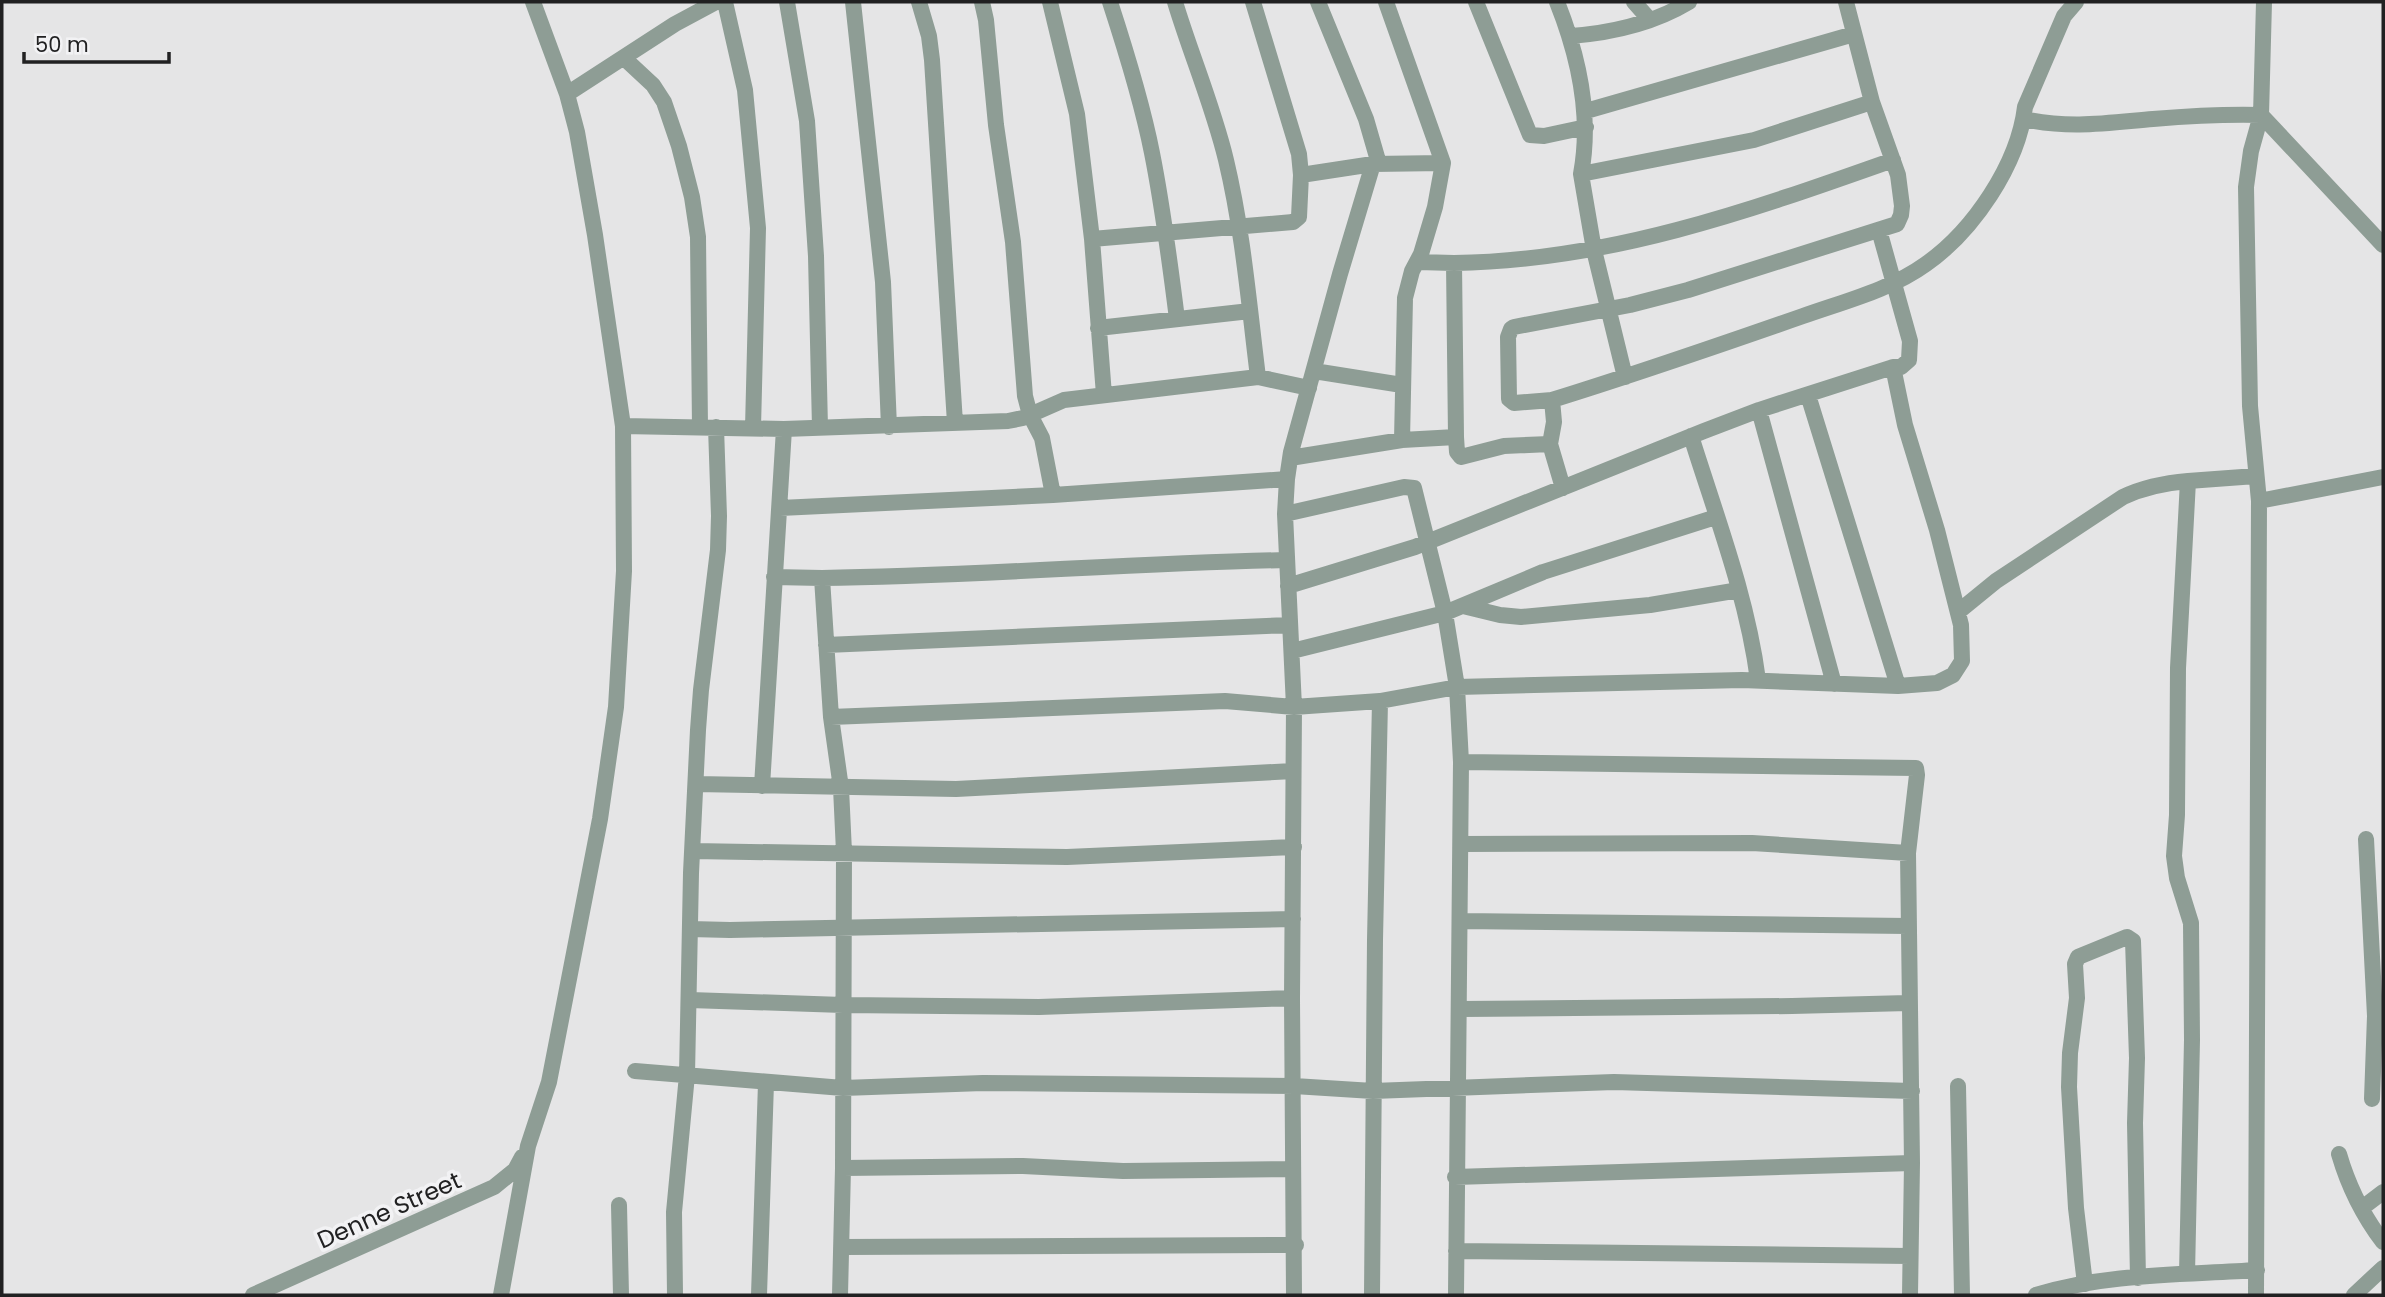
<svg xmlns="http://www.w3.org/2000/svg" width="2385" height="1297" viewBox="0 0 2385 1297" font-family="Poppins,sans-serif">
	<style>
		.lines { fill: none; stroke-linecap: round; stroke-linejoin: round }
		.street { stroke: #8e9d95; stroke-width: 16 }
		.labels { text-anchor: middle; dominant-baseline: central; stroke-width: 7; stroke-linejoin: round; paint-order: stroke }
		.street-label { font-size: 24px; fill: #212122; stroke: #f2f2f4 }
	</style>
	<rect width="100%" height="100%" fill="#e5e5e6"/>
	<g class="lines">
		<!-- street -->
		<path class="street" d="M725,2L745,90L758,228L753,428
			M787,2L807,121L816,256L820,428
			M853,2L883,282L889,427
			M919,2L929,36L932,60L955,423
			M982,2L986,20L996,125L1013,242L1025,396L1030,415L1042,438L1053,495
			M1050,2L1077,114L1092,239L1104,395
			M1110,2C1126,51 1142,102 1152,153C1163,208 1170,263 1177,319
			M1175,2C1191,55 1213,106 1226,160C1243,231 1249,305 1258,377
			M1318,2L1366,119L1379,164
			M1386,2L1443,163L1435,207L1421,254L1412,271L1405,298L1402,440
			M1476,2L1530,135L1544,136L1586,127
			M1557,2C1579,57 1592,115 1581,174
			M1634,2L1649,19
			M1571,36C1611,33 1654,23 1689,2
			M624,58L653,85L664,102L679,146L692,197L698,237L700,427
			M567,94L675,24L716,2
			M1586,111L1854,34
			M2024,119C2070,129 2107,123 2153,119C2189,116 2225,114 2261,115L2383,245
			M1301,175L1373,164L1443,163
			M1879,230L1910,341L1909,360L1901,367H1893
			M1092,239L1293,222L1299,217L1301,175L1299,154L1253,2
			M1418,262L1454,263
			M1098,328L1250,311
			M1314,371L1402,385
			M1625,377L1594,250L1581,174L1754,140L1872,102
			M1808,395L1898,686
			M1552,400L1514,403L1509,399L1508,337L1511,329L1514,327L1630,305L1688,290L1897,224L1901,215L1902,206L1898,175L1872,102L1846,2
			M1759,410L1834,684
			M623,426L784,429L1008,421L1023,418L1064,400L1258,377L1309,388
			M1691,436C1716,516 1747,596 1758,680
			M1456,437L1454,263C1608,261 1749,211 1893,160
			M1550,444L1554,422L1552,400C1636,374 1720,345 1803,316C1845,301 1890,290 1926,264C1973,231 2018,165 2025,107L2064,16L2076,2
			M1290,458L1402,440L1456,437L1457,452L1461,457L1504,446L1550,444L1563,488
			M2259,501L2383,477
			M780,508L1053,495L1287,479
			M1285,514L1404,487L1414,488L1445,613L1457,687L1461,762L1456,1295
			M774,577L822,578
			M1463,606L1500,615L1521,617L1650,605L1739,590
			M1958,612L1996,581L2123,497C2144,487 2164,483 2188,481
			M826,645L1290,625
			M1292,651L1445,613L1543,572L1716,517
			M831,717L1225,701L1294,707L1380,701L1457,687L1742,680L1898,686L1937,683L1953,675L1962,661L1961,625L1937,530L1905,425L1893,367L1759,410L1704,431L1415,547L1288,586
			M1461,762L1916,768L1917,775L1908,853L1912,1163L1910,1295
			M696,784L956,789L1293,771
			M762,786L784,429
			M2366,839L2375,1016L2372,1099
			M1461,844L1752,843L1908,853
			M693,851L1067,857L1294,847
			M1461,921L1908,926
			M690,929L730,930L1293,919
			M690,1000L843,1005L1039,1007L1292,998
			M1461,1009L1792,1006L1908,1003
			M635,1071L843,1088L983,1083L1294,1086L1373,1091L1614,1082L1912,1091
			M1958,1086L1962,1295
			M2339,1154C2348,1185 2364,1217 2383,1242
			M843,1168L1023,1166L1123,1171L1293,1169
			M1455,1177L1912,1163
			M619,1205L621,1295
			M2362,1208L2383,1192
			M843,1247L1296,1245
			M1456,1251L1910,1256
			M2187,1274L2192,1040L2191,923L2177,878L2174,856L2177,815L2178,668L2188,481L2256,476
			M2085,1284L2076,1208L2069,1087L2070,1053L2077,998L2075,964L2078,957L2127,937L2133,941L2137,1058L2135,1123L2138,1278
			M253,1295L494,1187L515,1170L522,1157
			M501,1295L528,1146L549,1082L600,819L616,707L624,571L623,426L595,235L577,132L567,94L533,2
			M675,1295L674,1212L687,1075L691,873L698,730L701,690L718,550L719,516L716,427
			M759,1295L766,1083
			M840,1295L843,1168L844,852L841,788L831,717L822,578C977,576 1132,563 1287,560
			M1294,1295L1292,998L1294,707L1285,514L1287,479L1291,452L1340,274L1373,164
			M1372,1295L1375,940L1380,701
			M2036,1295C2107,1273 2184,1275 2257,1270
			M2256,1295L2259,501L2250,406L2246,187L2251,151L2261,115L2264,2
			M2354,1295L2383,1268"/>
	</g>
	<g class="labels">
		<!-- street labels -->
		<g class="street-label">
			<text transform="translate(389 1210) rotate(-24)">Denne Street</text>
		</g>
	</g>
	<!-- border -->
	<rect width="2385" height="1297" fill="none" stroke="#212122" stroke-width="7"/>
	<!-- scale -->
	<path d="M24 52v10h145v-10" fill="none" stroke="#212122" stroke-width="3.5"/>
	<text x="35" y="52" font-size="21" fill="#212122" stroke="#f2f2f4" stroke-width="5" paint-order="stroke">50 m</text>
</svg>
